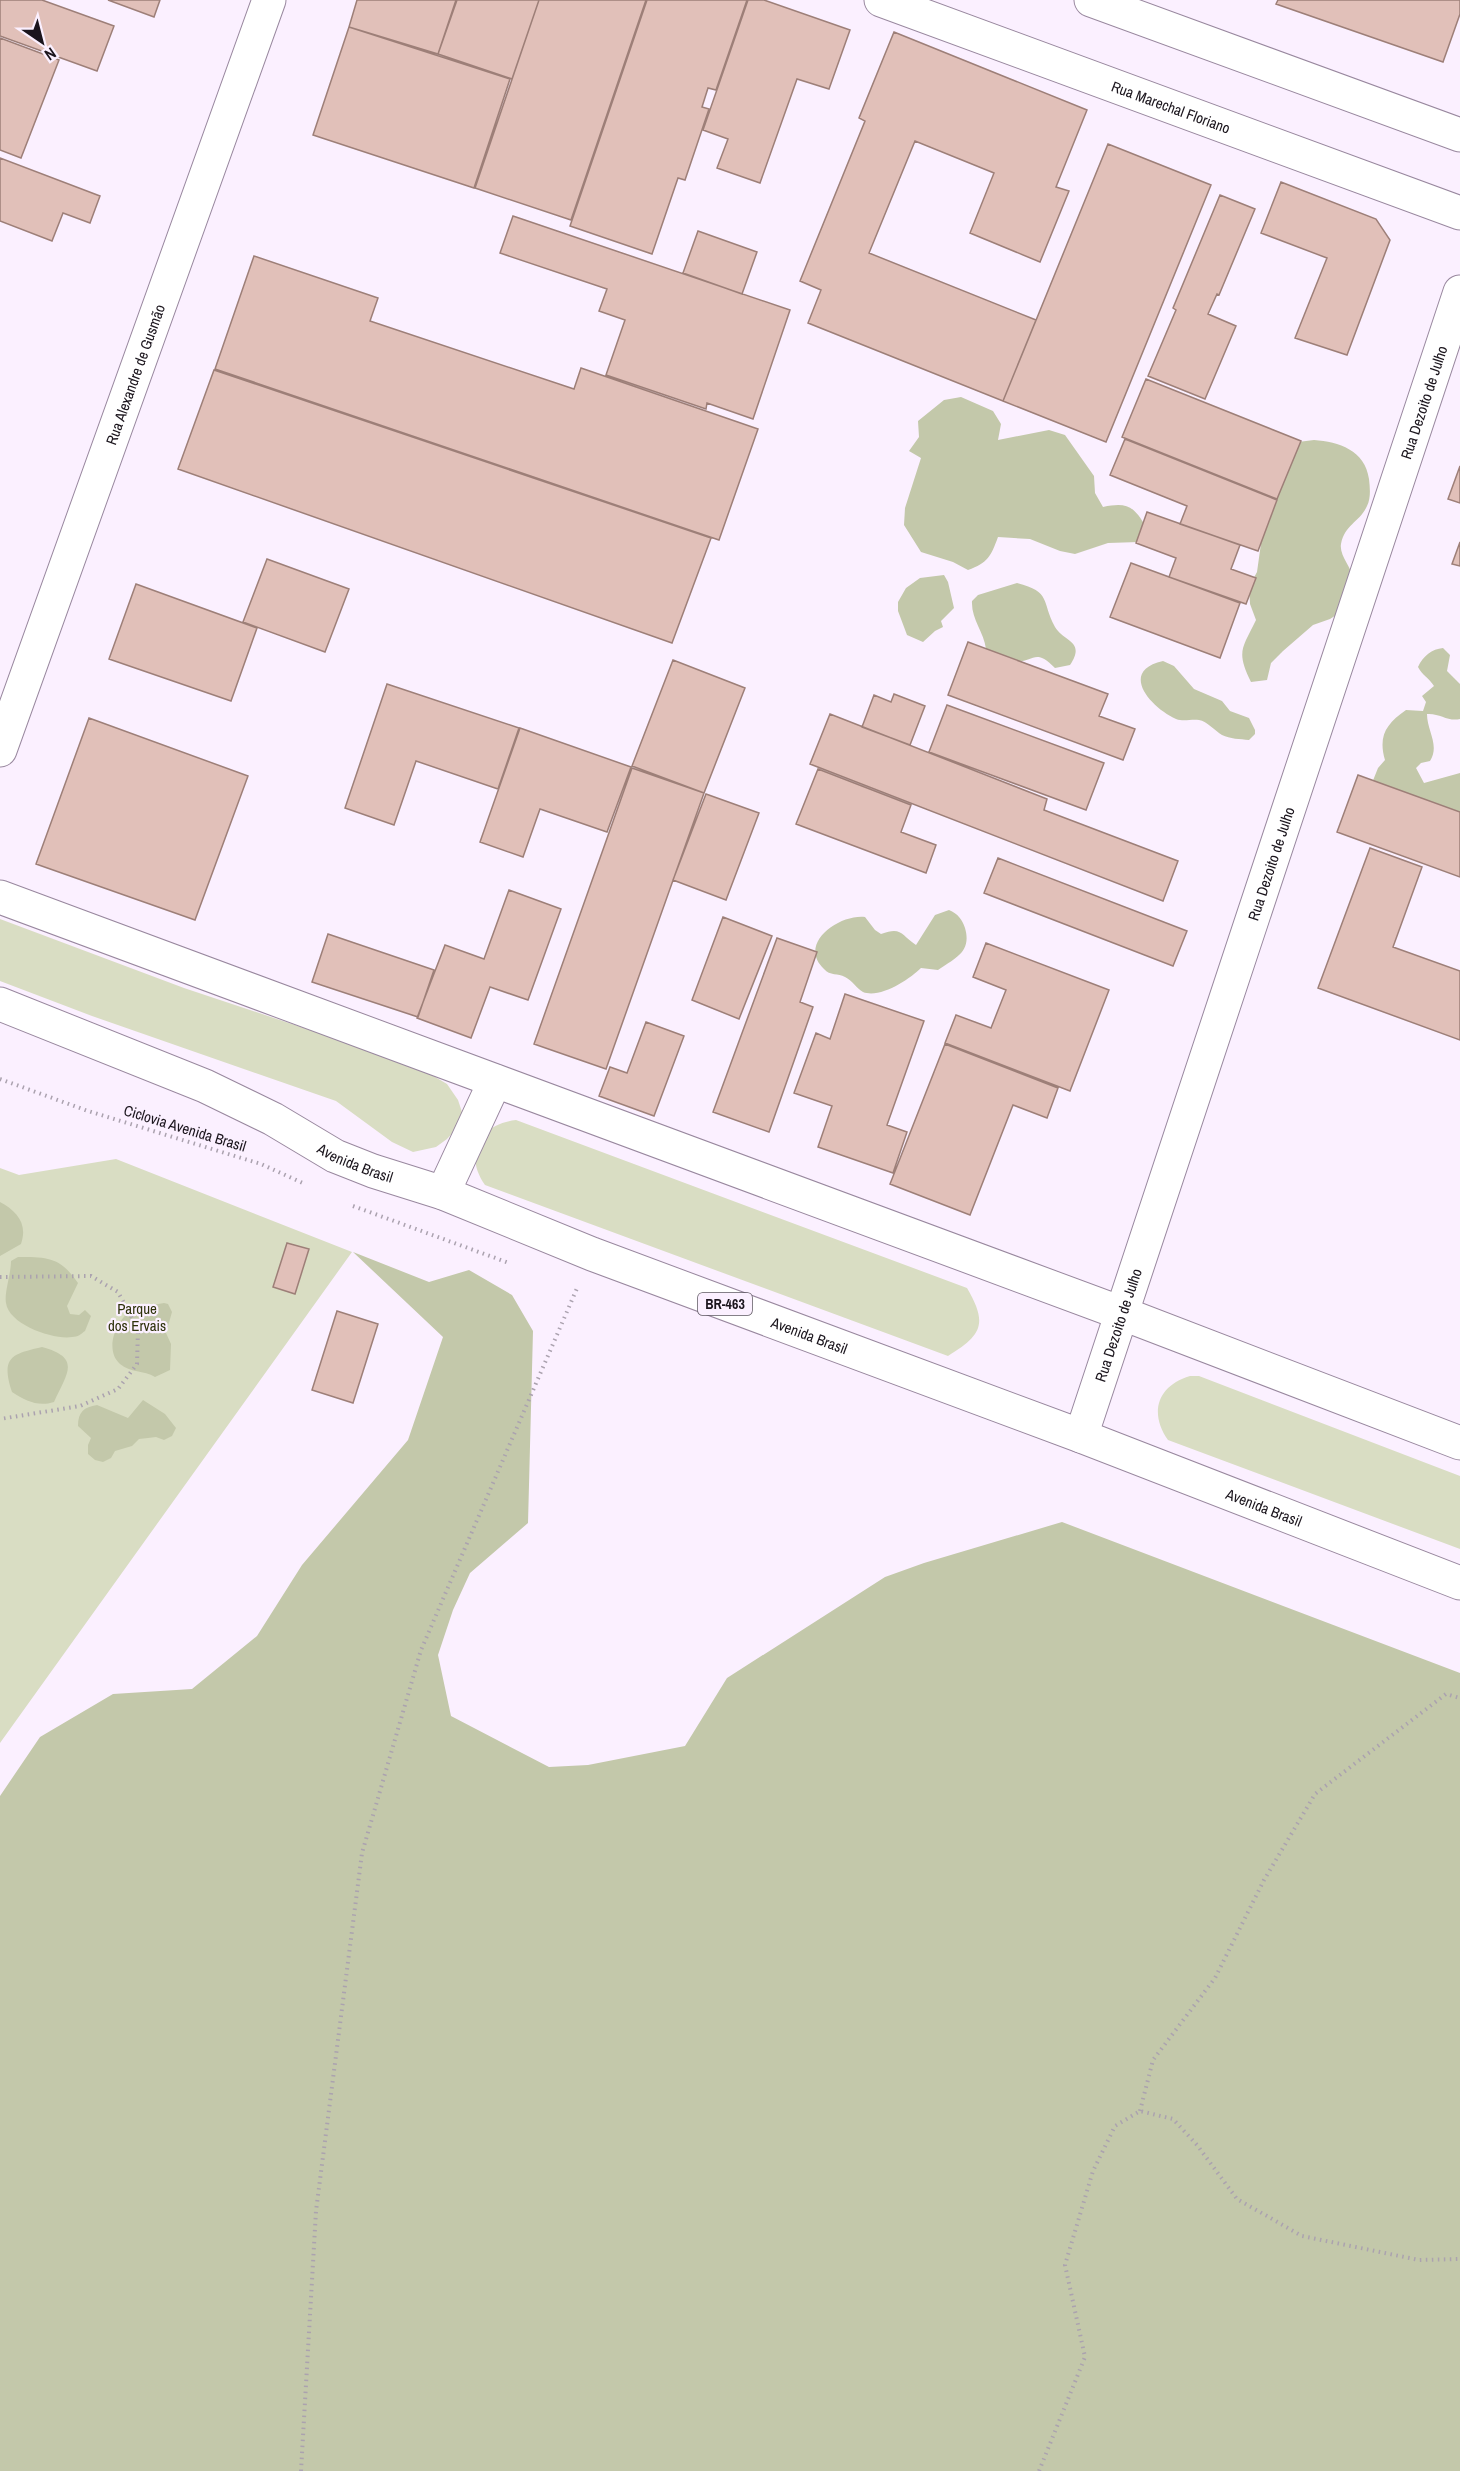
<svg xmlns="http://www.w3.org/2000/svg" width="1460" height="2471" viewBox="0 0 1460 2471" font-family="'Archivo Narrow',sans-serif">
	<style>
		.green { fill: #d9ddc3 }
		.forest { fill: #c3c8aa }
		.building { fill: #e1c0b9; stroke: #9d7f78; stroke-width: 1.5 }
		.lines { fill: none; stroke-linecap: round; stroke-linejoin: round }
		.street-casing { stroke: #99889f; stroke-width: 35 }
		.secondary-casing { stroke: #99889f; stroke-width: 35 }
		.primary-casing { stroke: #99889f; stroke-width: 35 }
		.path { stroke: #aba2af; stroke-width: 4; stroke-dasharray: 1.5 4.5; stroke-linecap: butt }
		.street { stroke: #fff; stroke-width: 33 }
		.secondary { stroke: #fff; stroke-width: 33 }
		.primary { stroke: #fff; stroke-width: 33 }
		.labels { text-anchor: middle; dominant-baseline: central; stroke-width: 4.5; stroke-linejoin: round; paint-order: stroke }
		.shield { fill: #fbf0ff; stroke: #5e5761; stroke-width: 1.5 }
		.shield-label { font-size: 14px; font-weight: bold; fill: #1b151d }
		.street-label { font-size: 15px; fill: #1b151d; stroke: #fbf0ff }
		.park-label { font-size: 15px; fill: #2d310a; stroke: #fbf0ff }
	</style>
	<rect width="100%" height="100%" fill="#fbf0ff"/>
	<!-- green -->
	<path class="green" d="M0,919L184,988L415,1065L447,1084L458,1100L462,1112L457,1128L447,1139L436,1147L413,1152L392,1142L336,1101L92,1016L0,981Z
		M516,1120L967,1288C988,1324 982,1335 948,1356L485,1185C463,1154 480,1124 516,1120Z
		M116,1159L352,1252L0,1743V1168L19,1175Z
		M1190,1376H1199L1460,1476V1549L1168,1440C1149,1413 1157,1386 1190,1376Z"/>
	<!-- forest -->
	<path class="forest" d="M961,397L993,411L1001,424L998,440L1049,430L1065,435L1094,476L1095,493L1103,507C1127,502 1134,506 1146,527L1139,542L1108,543L1075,554L1060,551L1030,539L998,537C991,556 988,563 968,570L953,562L921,552L904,525L905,508L921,458L909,451L919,437L918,421L944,400Z
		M1314,440C1339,442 1365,450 1369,479C1370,488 1371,498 1367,506C1360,522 1345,524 1341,544C1339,556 1352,567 1353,579C1353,588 1346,601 1344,610L1330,619L1313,625L1283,651L1271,663L1267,680L1251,682C1236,651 1242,649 1256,620L1250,604L1249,587L1257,572L1264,522L1226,497L1238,463L1298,442Z
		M944,575L948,582L954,608L941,621L943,627L935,631L923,642L907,635L898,611V602L906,588L920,578Z
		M1017,583C1052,592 1041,601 1055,627C1064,642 1086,641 1070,665L1055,668C1034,646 1033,664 1014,661C1005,660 995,653 986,649C984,632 971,619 972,601L978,595Z
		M1443,648L1450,655L1447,671L1460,684V719C1448,722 1440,713 1427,714C1427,731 1440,745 1430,761L1421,763L1416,768L1424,783L1460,773V822L1372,783L1378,768L1385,760C1378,736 1386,724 1406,710L1423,711L1426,702L1422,696L1434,686C1429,678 1422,675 1418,667C1423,656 1432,649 1443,648Z
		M1163,661L1174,666L1194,689L1222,701L1230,711L1249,718L1255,730V734L1249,740C1240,739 1230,739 1222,735C1215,731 1207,721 1199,720C1190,719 1184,722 1176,719C1151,708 1118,671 1163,661Z
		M949,910C958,914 962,919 965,928C972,952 955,958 938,970L921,968C910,979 880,999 863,992C857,989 852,980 845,977C838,973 830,976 824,969C797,944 839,914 865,917L875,930L881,934C902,926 901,935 916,945L935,915Z
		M0,1202C17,1211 28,1224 21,1244L0,1256Z
		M353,1252L429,1282L469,1270L512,1295L533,1331L528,1523L470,1573L453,1610L438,1655L451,1716L549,1767L588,1765L685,1746L727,1678L885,1577L924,1563L1062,1522L1460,1673V2471H0V1796L40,1737L113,1694L192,1689L257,1636L302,1565L408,1440L443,1337Z
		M18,1257C48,1257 60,1257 78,1283L67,1306L70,1314L79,1315L85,1310L91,1316L85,1331C81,1334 78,1337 72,1337C54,1340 9,1325 6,1303C4,1293 11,1274 11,1261Z
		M164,1303L168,1304L172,1312L166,1333L171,1344L170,1370L155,1377C144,1370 130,1373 120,1364C104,1350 116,1320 131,1311C141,1306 153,1305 164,1303Z
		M42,1347C82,1358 67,1373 54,1402C38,1407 26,1401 12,1392C0,1356 13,1354 42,1347Z
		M143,1400L165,1414L176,1428L172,1436L164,1440L156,1437L148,1438L139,1439L132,1446L115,1451L111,1458L103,1462L95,1460L88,1454V1445L91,1438L78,1426C78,1412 84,1407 97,1405L128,1418Z"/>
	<!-- building -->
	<path class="building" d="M0,0H42L114,26L97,71L0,36Z
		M108,0H160L154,17Z
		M357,0H456L438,54L349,27Z
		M457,0H539L512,79L438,54Z
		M539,0H646L571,220L475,188Z
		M647,0H747L716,90L708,88L702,107L709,109L685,180L678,178L652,254L570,226Z
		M748,0H764L850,30L829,89L797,79L760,183L717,168L728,139L703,130Z
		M1278,0H1460V14L1443,62L1276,4Z
		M349,27L510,79L474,188L313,135Z
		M894,32L1087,110L1056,187L1069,191L1040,262L970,233L994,173L915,141L869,253L1036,320L1003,401L808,323L821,290L800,281L865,121L859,118Z
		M0,38L59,60L21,158L0,150Z
		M1108,144L1211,185L1106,442L1003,401Z
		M0,158L100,196L90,223L63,213L52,241L0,221Z
		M1281,182L1376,219L1390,240L1347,355L1295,338L1327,258L1261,233Z
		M1220,195L1255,209L1219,295L1217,294L1208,314L1236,326L1205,399L1148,376L1176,310L1173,308Z
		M513,216L790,310L753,419L707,403L706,409L606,375L625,320L599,311L607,289L500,253Z
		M698,231L757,252L742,294L683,273Z
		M254,256L378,298L370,321L574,389L581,368L758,429L719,540L215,369Z
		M214,370L711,538L672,643L178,469Z
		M1146,379L1301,441L1277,499L1122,437Z
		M1125,439L1277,500L1258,551L1180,524L1187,506L1110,475Z
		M1460,466V503L1448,499Z
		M1147,512L1240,545L1231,569L1256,578L1246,604L1169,577L1176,558L1136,543Z
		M1460,542V566L1452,564Z
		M267,559L349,589L325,652L243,622Z
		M1131,563L1240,603L1220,658L1110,617Z
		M136,584L257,628L231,701L109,659Z
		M968,642L1108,694L1099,716L1135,729L1123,760L948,695Z
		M673,660L745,688L704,793L632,766Z
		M387,684L519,728L498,789L416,761L394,825L345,808Z
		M894,694L925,706L910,745L862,727L874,695L891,702Z
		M947,705L1104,763L1086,810L929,752Z
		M830,714L1047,799L1044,810L1178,861L1163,901L810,764Z
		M89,718L248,776L195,920L36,864Z
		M520,728L631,767L607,832L540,809L523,857L480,842Z
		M632,768L704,793L606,1069L534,1044Z
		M818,769L911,805L901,832L936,845L926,873L796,824Z
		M1358,775L1460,812V877L1337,832Z
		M706,794L759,813L726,900L673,880Z
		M1370,848L1422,867L1393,947L1460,971V1040L1318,988Z
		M998,858L1187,931L1173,966L984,893Z
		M509,890L561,909L528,1000L490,987L471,1038L417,1018L445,945L484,959Z
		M723,917L772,936L739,1019L692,1000Z
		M328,934L434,970L418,1017L312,982Z
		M777,938L817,952L800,1002L813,1007L769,1132L713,1112Z
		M986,943L1109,990L1070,1091L945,1043L956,1015L991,1028L1006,990L973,977Z
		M845,994L924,1021L887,1125L907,1132L893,1173L818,1147L832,1106L794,1093L816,1033L830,1039Z
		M646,1022L684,1036L654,1116L599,1096L610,1067L627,1073Z
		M945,1044L1058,1088L1047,1118L1013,1105L970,1215L890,1184Z
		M287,1243L309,1249L295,1294L273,1287Z
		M337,1311L378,1324L353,1403L312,1390Z"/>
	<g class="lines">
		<defs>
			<g id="street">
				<path id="s1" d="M0,750L269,0"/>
				<path id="s2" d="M1081,1436L1460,292"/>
			</g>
			<g id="secondary">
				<path id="s3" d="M881,0L1460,213"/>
				<path d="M1091,0L1460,135"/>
			</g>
			<g id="primary">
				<path d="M0,897L1121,1313L1460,1443"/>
				<path id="s4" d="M0,1004L205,1086L273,1119L335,1156L373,1171L443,1193L592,1254L1081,1436L1460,1583"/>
				<path d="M443,1193L495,1081"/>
			</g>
		</defs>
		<!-- street casing -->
		<use href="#street" class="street-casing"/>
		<!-- secondary casing -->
		<use href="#secondary" class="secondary-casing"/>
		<!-- primary casing -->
		<use href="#primary" class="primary-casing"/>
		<!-- path -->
		<path class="path" d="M0,1079L88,1111L261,1164L305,1184
			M353,1206L509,1263
			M0,1277L91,1276L118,1292L138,1329L137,1364L118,1389L80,1406L0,1419
			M1140,2111L1153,2060L1215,1978L1264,1880L1315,1794L1446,1694L1460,1698
			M301,2471L316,2211L362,1853L421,1650L578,1286
			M1039,2471L1085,2357L1065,2265L1093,2171L1115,2126L1140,2111L1173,2119L1197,2145L1237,2199L1302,2236L1419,2260L1460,2259"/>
		<!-- street -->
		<use href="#street" class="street"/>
		<!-- secondary -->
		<use href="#secondary" class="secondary"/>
		<!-- primary -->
		<use href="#primary" class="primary"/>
	</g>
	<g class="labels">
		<!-- shield labels -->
		<rect class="shield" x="698" y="1293" width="54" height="22" rx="4.5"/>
		<g class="shield-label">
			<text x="725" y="1304">BR-463</text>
		</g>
		<!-- street labels -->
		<g class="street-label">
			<text stroke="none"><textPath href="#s3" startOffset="309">Rua Marechal Floriano</textPath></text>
			<text stroke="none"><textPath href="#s1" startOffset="399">Rua Alexandre de Gusmão</textPath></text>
			<text stroke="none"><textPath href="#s2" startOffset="1089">Rua Dezoito de Julho</textPath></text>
			<text stroke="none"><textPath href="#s2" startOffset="603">Rua Dezoito de Julho</textPath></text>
			<text transform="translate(185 1128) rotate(17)">Ciclovia Avenida Brasil</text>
			<text stroke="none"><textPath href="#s4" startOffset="390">Avenida Brasil</textPath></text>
			<text stroke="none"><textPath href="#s2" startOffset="117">Rua Dezoito de Julho</textPath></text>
			<text stroke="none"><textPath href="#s4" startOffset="876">Avenida Brasil</textPath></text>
			<text stroke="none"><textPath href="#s4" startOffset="1362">Avenida Brasil</textPath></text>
		</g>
		<!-- park labels -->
		<g class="park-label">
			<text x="137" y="1308">Parque<tspan x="137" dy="17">dos Ervais</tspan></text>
		</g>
	</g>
	<!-- north arrow -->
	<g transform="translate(42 42) rotate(145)" stroke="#fbf0ff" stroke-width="4.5" paint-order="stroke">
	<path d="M0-4.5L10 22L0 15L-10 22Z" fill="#1b151d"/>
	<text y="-9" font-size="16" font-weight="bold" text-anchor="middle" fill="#1b151d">N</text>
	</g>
</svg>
